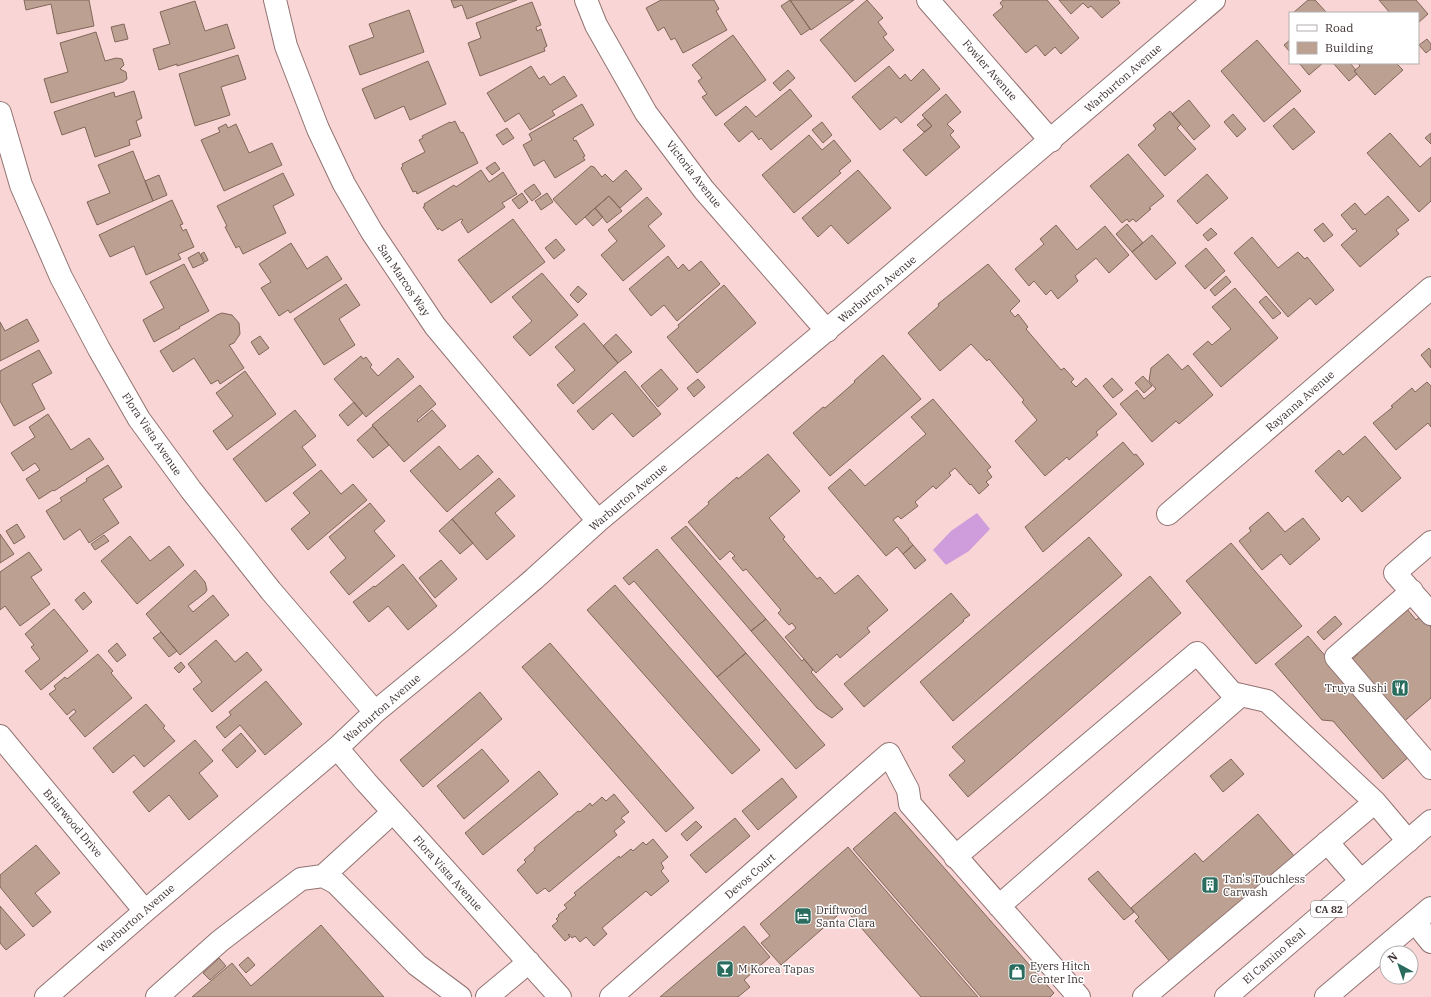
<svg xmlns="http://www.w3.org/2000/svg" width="1431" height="997" viewBox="0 0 1431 997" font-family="'IBM Plex Serif',serif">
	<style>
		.water { fill: #cf9ddb }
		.building { fill: #bca192; stroke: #806759 }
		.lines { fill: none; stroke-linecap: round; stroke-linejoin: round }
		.minor-casing { stroke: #927372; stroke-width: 24 }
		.major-casing { stroke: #927372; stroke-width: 24 }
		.minor { stroke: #fff; stroke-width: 22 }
		.major { stroke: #fff; stroke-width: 22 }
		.labels { text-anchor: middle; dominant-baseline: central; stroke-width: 3; stroke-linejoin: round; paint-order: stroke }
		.shield { fill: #fff; stroke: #786f6f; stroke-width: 1 }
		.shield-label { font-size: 10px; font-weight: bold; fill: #3e3131 }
		.street-label { font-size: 11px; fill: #3e3131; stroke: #fff }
		.poi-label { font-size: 11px; fill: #3e3131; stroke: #fff; text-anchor: start }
	</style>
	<rect width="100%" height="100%" fill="#f9d6d5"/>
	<!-- water -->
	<path class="water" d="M977,513L990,529L969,551L946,565L933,550L951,531Z"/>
	<!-- building -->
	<path class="building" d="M24,0H89L94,26L57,34L51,4L26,10Z
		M451,0H517L467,19L462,5L454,8Z
		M661,0H714L719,9L716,11L727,30L683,53L675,38L671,40L664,27L658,31L646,8Z
		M790,0L810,29L801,35L781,6Z
		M790,0H854L811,30Z
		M867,0L883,18L878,22L887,34L883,37L894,50L855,82L820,40Z
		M1003,0H1047L1079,38L1061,54L1055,47L1045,56L1036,45L1026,53L993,15L1003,7L1000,3Z
		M1059,0H1118L1120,3L1102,18L1091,6L1088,8L1083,3L1071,14Z
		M1308,0H1315L1327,13H1293Z
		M1379,0H1416L1428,14L1418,23V13H1390Z
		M195,1L205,31L227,24L235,48L177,66V64L159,70L153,49L170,44L160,12Z
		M532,2L541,25L536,27L537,31L541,29L547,46L544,48L545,51L480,76L468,43L481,38L476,23Z
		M409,10L424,52L360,75L349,46L374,37L369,24Z
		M124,24L128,39L115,42L111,27Z
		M96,32L105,61L116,58L122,59L124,65L120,69L126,72L127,79L123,82L51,103L44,79L68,72L60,43Z
		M733,35L766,80L716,116L702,97L707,94L698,81L702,78L692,65Z
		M1427,39L1431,44V49L1426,53L1419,45Z
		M1257,40L1301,91L1264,122L1221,71Z
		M1290,40V52L1284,45Z
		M238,55L246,79L221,87L230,115L195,126L179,74Z
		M428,61L446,104L410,120L404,106L375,119L362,89Z
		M1299,63H1323L1309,75Z
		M1333,63H1350L1356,70L1354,71L1357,74L1349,81Z
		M1358,63H1396L1403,70L1375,95L1354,71L1360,66Z
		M531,66L539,79L544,76L550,85L564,76L577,96L552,111L555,115L530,130L519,113L505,122L487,93Z
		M889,66L900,79L905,74L911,81L923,69L940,89L901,123L896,117L880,130L852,97Z
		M788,70L795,78L780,91L773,83Z
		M790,89L812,116L771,150L761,138L759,140L752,131L739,142L724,124L746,106L756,117Z
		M134,91L142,118L136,121L141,136L129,140L130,145L95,157L85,127L62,135L54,112L114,92L115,97Z
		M946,94L961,112L947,124L954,131L950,135L960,147L926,176L903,150L932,126L922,115Z
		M1189,100L1210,126L1194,140L1172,114Z
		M582,104L594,125L573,138L574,141L576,140L585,156L583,157L585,160L555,178L544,160L534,166L523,145L532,140L529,134Z
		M1294,108L1315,132L1293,150L1273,126Z
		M1170,111L1181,124L1177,128L1196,149L1165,176L1138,145L1156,129L1153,125Z
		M1233,114L1246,129L1237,137L1224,122Z
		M925,118L932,126L924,132L917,125Z
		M455,121L461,133L463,132L478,163L417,194L416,191L413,192L401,168L403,166L402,164L425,152L419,140L423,138L422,136L450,122L451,123Z
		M822,122L832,135L823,143L812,130Z
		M226,124L228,128L236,124L249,153L272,143L282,165L224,191L201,140L220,132L218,128Z
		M507,128L514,138L503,145L496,135Z
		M1390,133L1420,167L1431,157V201L1419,212L1367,153Z
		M1431,133V144L1425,138Z
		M809,135L822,150L834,140L851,161L839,171L841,173L794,213L762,175Z
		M133,151L153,201L97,225L87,202L110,193L98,165Z
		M1128,154L1164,196L1149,208L1151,209L1136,222L1133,219L1129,222L1127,219L1122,223L1090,186Z
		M495,162L500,169L492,175L486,168Z
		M591,166L594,167L602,177L605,174L613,182L626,170L642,189L620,208L609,196L576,225L553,199Z
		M481,170L489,182L503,172L517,194L502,203L505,207L468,233L461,222L463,220L461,219L442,231L439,228L438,230L423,207L425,206L424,204L454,185L456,187Z
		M858,170L891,208L848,244L831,225L818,237L802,218Z
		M283,173L294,195L273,206L286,233L243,254L239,246L236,248L225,227L227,226L217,206Z
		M1207,174L1228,198L1197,224L1177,201Z
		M159,175L167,195L153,201L145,181Z
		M534,184L541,194L532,201L524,191Z
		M522,193L528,202L519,209L512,200Z
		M547,193L553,202L541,210L535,201Z
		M609,196L622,211L607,223L595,208Z
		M1388,196L1409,220L1396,230L1399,234L1360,267L1341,245L1357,231L1355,228L1353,230L1341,215L1355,203L1365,215Z
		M647,197L662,214L648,226L665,246L623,281L601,255L617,241L608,230Z
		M172,200L183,224L180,225L183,231L186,229L194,247L178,254L181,259L146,275L134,246L110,257L99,235Z
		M595,208L603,217L593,226L585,217Z
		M513,219L545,262L491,303L458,260Z
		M1323,223L1333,235L1324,242L1314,230Z
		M1127,224L1143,243L1132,252L1116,234Z
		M1056,225L1077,250L1105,226L1129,255L1109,273L1096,258L1075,276L1078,281L1058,299L1051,290L1046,295L1034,281L1029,286L1015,269L1044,244L1040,239Z
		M1211,228L1217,234L1208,241L1203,235Z
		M1152,235L1176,263L1156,280L1132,252Z
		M1252,237L1278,268L1298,252L1305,259L1307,257L1334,290L1316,305L1310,298L1288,317L1234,253Z
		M556,239L565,250L554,259L545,248Z
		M291,243L307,269L327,256L342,279L290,313L288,310L279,316L261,288L271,282L259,264Z
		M1206,248L1225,271L1205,289L1185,266Z
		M199,252L204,263L193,268L188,258Z
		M204,252L208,260L205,262L201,254Z
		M668,256L678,269L683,264L689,271L701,261L720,284L677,321L664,305L651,316L629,289Z
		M184,264L209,311L179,327L180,328L154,342L143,320L164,308L150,282Z
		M988,264L1020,301L1010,311L1015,317L1018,314L1028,327L1026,329L1061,370L1064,368L1074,379L1071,382L1076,387L1086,378L1117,414L1096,432L1098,435L1069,460L1067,457L1045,476L1015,441L1037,420L1022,402L1024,400L989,359L987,361L971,344L940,371L908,333L939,306L938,304Z
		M542,273L578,315L530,356L513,337L532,321L512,297Z
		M1226,276L1231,282L1215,296L1210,290Z
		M346,284L360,305L339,319L355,345L324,365L294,319Z
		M724,285L756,323L697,373L667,337L679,327L678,325Z
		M578,286L587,294L578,303L570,295Z
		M1235,288L1278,338L1221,387L1193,354L1208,341L1212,345L1231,329L1212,307Z
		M1266,296L1281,313L1273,319L1259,302Z
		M222,313L232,315L239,323L240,334L234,343L229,345L244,368L220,384L218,380L211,384L194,358L173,372L160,351L217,315Z
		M27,319L39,341L0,361V322L5,331Z
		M584,323L618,363L573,404L557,385L575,370L555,347Z
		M616,334L632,352L618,363L603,346Z
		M260,336L269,348L259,355L251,342Z
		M1429,348L1431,351V368L1421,355Z
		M39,350L52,373L32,384L45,409L14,426L0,401V371Z
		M1168,354L1182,370L1188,365L1213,395L1179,424L1176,421L1152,442L1120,404L1137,390L1144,399L1156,389L1149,381L1151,368Z
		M883,355L921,399L830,476L793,433L823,407L825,408L855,382L854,381Z
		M361,356L363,359L366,357L372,365L370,367L378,376L398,358L414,377L366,417L334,379Z
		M661,369L678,389L658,407L641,386Z
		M245,371L276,414L227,450L213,431L233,416L216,393Z
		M625,371L661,414L633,437L612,413L593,430L577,411Z
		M1143,376L1152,386L1144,393L1135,383Z
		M1112,378L1123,390L1113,398L1103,386Z
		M698,379L705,387L694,397L687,388Z
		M1427,382L1431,386V427L1428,423L1396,450L1373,423L1393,407L1391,406L1412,388L1415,392Z
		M420,385L436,404L417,420L418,422L432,410L446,426L404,462L372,425Z
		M933,399L991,467L987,470L992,477L986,482L989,485L979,494L971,484L970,485L955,468L949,473L951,475L936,489L933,486L915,502L918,506L901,519L898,516L893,520L909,539H908L913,545L903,554L897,547L886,556L828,488L850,469L865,486L926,434L911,417Z
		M354,402L363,413L348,426L339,415Z
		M295,410L316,436L302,447L316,465L266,502L233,459Z
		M48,414L71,450L89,438L104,459L54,491L53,490L39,499L26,479L40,470L35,463L23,471L11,453L35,437L29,427Z
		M373,426L389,445L373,458L357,440Z
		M1365,436L1401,478L1362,512L1348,496L1342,502L1315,471L1339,450L1343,455Z
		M1123,442L1134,455L1136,454L1144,464L1043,552L1025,527Z
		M439,446L460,470L478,455L493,472L447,512L410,471Z
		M768,454L800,491L769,518L785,537L783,539L817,579L820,577L835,594L858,575L888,610L867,628L870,632L840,658L837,654L816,673L785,637L796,628L792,623L789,625L778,613L781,610L746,569L743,571L732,558L735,556L730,551L720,560L688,522L709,504L708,502L737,477L738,479Z
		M108,465L122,487L103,499L119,523L89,543L80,529L64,540L46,511L62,501L60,498L87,481L86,479Z
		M321,470L341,494L353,484L367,500L308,550L291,529L310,513L293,493Z
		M499,478L515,496L495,513L515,536L487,560L452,519Z
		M370,503L385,521L374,531L395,556L349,595L330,572L346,558L329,537Z
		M1268,512L1285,532L1303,518L1320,539L1290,565L1281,554L1262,570L1239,541L1251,531L1249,528Z
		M452,519L473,543L460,554L439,531Z
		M17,524L25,537L14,544L6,531Z
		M686,526L766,619L751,631L671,538Z
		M0,534L14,554L0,563Z
		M104,535L109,541L95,550L91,544Z
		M130,536L150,561L169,546L184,565L137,604L101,561Z
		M1089,537L1122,575L953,721L920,682Z
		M1231,543L1302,626L1256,664L1186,581Z
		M913,545L926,560L915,569L903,554Z
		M657,549L746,653L717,677L634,581L629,585L623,578Z
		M29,552L42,570L31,577L50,604L20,626L5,606L0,610V572Z
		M441,560L457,579L435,598L419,578Z
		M403,564L437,606L408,630L388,606L369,622L353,602L374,586L375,587Z
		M195,570L205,582L207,590L205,593L188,606L193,612L213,595L229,615L180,655L146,614Z
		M1150,576L1181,613L968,797L949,775L965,761L952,747Z
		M615,585L760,750L732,774L587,610Z
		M84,592L92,602L83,610L75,600Z
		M951,593L970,615L963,620L964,621L864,707L844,684Z
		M54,609L88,651L41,690L25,671L40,659L31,647L34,645L25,634Z
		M1407,609L1416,620L1421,616L1431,627V698L1400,725L1351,660L1358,654L1356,652Z
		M1335,616L1342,624L1324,640L1317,632Z
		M766,619L802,661L804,659L813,670L811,672L843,709L832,718L817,708L751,631Z
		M161,632L177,651L169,657L153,638Z
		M1308,636L1411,755L1383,779L1333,721L1322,720L1275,664Z
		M216,640L235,662L247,652L262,670L212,712L193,689L202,682L188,664Z
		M117,643L126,655L117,662L108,651Z
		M550,643L694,808L666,832L522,667Z
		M746,653L825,745L796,769L717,677Z
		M98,654L113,671L111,673L132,698L85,737L69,718L76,712L74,709L67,715L49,694L56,689L54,686L65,677L67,679Z
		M181,662L185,667L179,673L174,668Z
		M266,681L302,724L265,755L240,725L225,738L216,727L231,715L229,712Z
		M480,692L502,719L423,787L400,760Z
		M146,704L165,726L163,728L175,741L144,767L134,755L113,773L93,748Z
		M241,733L256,751L237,768L222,750Z
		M195,740L213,761L199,773L218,796L189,820L169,795L149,812L133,792Z
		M482,749L509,781L464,819L437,786Z
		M1231,759L1244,774L1223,792L1210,776Z
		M539,771L558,794L483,855L465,833Z
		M782,778L797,797L758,830L742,811Z
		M614,794L629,812L621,818L625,822L614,831L617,835L549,892L545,888L537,894L517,870L526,862L524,860L535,850L534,848L578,811L580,812L590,803L592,806L602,797L606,801Z
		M895,812L1054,993L1050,997H981L853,849Z
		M1258,814L1295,857L1172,964L1135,921L1139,917L1131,908L1195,853L1203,862Z
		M735,818L750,836L706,873L690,855Z
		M696,821L702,827L687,841L681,834Z
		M653,839L668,857L661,863L664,868L661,871L669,881L651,896L646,891L602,928L607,934L594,946L586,937L580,942L575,936L572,938L569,934L568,935L570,937L565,941L552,926L558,921L556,919L559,916L558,915L567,908L564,905L576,895L574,893L619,856L620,858L631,849L633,851L643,842L646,845Z
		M36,845L60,873L35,893L51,912L33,927L0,887V875Z
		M848,847L978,997H921L845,909L781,965L761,943L770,936L760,924Z
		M1098,871L1134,912L1124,920L1088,879Z
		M0,906L25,935L6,950L0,943Z
		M321,925L384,997H192L232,963L251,986Z
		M744,926L770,957L744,980L750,987L738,997H660Z
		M248,957L255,965L246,973L239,965Z
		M219,958L226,966L210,980L203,973Z"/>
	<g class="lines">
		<defs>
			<path id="minor" d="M275,0L286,46L318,129L344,184L372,232L435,326L598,521
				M586,0L596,25L646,113L704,190L827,331
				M928,0L1051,141
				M0,113L21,185L61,277L99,349L139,419L191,490L271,591L375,712
				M1168,514L1431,288
				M1431,542L1395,573L1431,614
				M1412,591L1336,657L1431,768
				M0,736L145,911
				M337,748L366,782L560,997
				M1327,842L1361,881
				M955,857L1197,653L1232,693L1267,701L1375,802L1408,841
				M323,876L393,812
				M999,906L1241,695
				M1415,922L1431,942
				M46,997L145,911L337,748L375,712L459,643L534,579L598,521L853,308L1214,0
				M157,997L220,941L301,879L323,876L336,883L417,965L460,997
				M487,997L529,962
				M611,997L889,754L908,790L910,804L1079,997
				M1144,997L1375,802"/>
			<path id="major" d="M1226,997L1431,821
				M1326,997L1431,908"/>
		</defs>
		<!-- minor casing -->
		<use href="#minor" class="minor-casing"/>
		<!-- major casing -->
		<use href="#major" class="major-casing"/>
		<!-- minor -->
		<use href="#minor" class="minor"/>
		<!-- major -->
		<use href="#major" class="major"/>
	</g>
	<!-- icons -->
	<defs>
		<symbol id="restaurant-square" viewBox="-11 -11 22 22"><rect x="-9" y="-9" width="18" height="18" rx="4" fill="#2a6c5d" stroke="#fff"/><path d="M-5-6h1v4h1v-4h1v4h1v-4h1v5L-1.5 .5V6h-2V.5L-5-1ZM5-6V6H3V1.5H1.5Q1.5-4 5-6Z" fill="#fff"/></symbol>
		<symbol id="building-square" viewBox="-11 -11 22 22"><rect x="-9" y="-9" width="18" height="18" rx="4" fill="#2a6c5d" stroke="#fff"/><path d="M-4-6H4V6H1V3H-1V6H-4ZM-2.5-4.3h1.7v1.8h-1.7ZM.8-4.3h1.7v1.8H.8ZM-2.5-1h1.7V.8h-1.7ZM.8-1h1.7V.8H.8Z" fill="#fff"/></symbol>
		<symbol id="hotel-square" viewBox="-11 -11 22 22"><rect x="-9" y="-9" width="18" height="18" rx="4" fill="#2a6c5d" stroke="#fff"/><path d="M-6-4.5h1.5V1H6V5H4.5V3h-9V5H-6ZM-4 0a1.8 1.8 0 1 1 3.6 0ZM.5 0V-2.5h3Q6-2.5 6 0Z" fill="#fff"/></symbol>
		<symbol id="bar-square" viewBox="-11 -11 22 22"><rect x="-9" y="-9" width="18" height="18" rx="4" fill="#2a6c5d" stroke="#fff"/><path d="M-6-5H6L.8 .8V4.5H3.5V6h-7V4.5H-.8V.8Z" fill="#fff"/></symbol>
		<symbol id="shop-square" viewBox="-11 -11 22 22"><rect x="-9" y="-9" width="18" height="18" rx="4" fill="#2a6c5d" stroke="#fff"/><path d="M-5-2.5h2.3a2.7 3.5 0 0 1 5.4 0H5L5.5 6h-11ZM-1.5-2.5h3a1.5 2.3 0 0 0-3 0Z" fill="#fff"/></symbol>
	</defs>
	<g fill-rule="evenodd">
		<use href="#restaurant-square" x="1390" y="678" width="20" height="20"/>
		<use href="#building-square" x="1200" y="875" width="20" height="20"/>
		<use href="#hotel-square" x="793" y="906" width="20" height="20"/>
		<use href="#bar-square" x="715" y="959" width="20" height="20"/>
		<use href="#shop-square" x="1007" y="962" width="20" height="20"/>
	</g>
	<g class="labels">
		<!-- shield labels -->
		<rect class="shield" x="1311" y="901" width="36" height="16" rx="3"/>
		<g class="shield-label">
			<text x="1329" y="909">CA 82</text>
		</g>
		<!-- street labels -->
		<g class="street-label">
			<text transform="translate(990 70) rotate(49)">Fowler Avenue</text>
			<text transform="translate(1123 78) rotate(-41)">Warburton Avenue</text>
			<text transform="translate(694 174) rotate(52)">Victoria Avenue</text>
			<text transform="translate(404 280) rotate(56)">San Marcos Way</text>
			<text transform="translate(877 289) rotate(-40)">Warburton Avenue</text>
			<text transform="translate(1300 401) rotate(-41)">Rayanna Avenue</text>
			<text transform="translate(152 434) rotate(56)">Flora Vista Avenue</text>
			<text transform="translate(628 497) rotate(-40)">Warburton Avenue</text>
			<text transform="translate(382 708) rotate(-41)">Warburton Avenue</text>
			<text transform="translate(73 823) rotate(50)">Briarwood Drive</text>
			<text transform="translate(448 873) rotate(48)">Flora Vista Avenue</text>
			<text transform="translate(750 876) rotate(-41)">Devos Court</text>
			<text transform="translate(136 918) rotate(-41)">Warburton Avenue</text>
			<text transform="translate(1274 956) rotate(-41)">El Camino Real</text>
		</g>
		<!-- poi labels -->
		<g class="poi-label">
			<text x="1387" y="688" text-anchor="end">Truya Sushi</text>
			<text x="1223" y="879">Tan's Touchless<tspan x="1223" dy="13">Carwash</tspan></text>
			<text x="816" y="910">Driftwood<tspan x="816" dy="13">Santa Clara</tspan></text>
			<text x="1030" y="966">Eyers Hitch<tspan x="1030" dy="13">Center Inc</tspan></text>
			<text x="738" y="969">M Korea Tapas</text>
		</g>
	</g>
	<!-- legend -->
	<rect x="1289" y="12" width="130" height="52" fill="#ffffff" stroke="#b2adad"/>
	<rect x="1297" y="25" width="20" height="6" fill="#ffffff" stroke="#b2adad"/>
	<text x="1325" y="32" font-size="12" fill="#3e3131">Road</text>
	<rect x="1297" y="42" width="20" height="12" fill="#bca192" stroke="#b2adad"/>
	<text x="1325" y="52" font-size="12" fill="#3e3131">Building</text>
	<!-- north arrow -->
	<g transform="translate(1399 965) rotate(320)"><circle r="19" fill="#ffffff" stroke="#b2adad"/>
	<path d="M0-3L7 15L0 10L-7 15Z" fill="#2a6c5d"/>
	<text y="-6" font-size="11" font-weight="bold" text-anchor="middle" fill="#3e3131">N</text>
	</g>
</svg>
